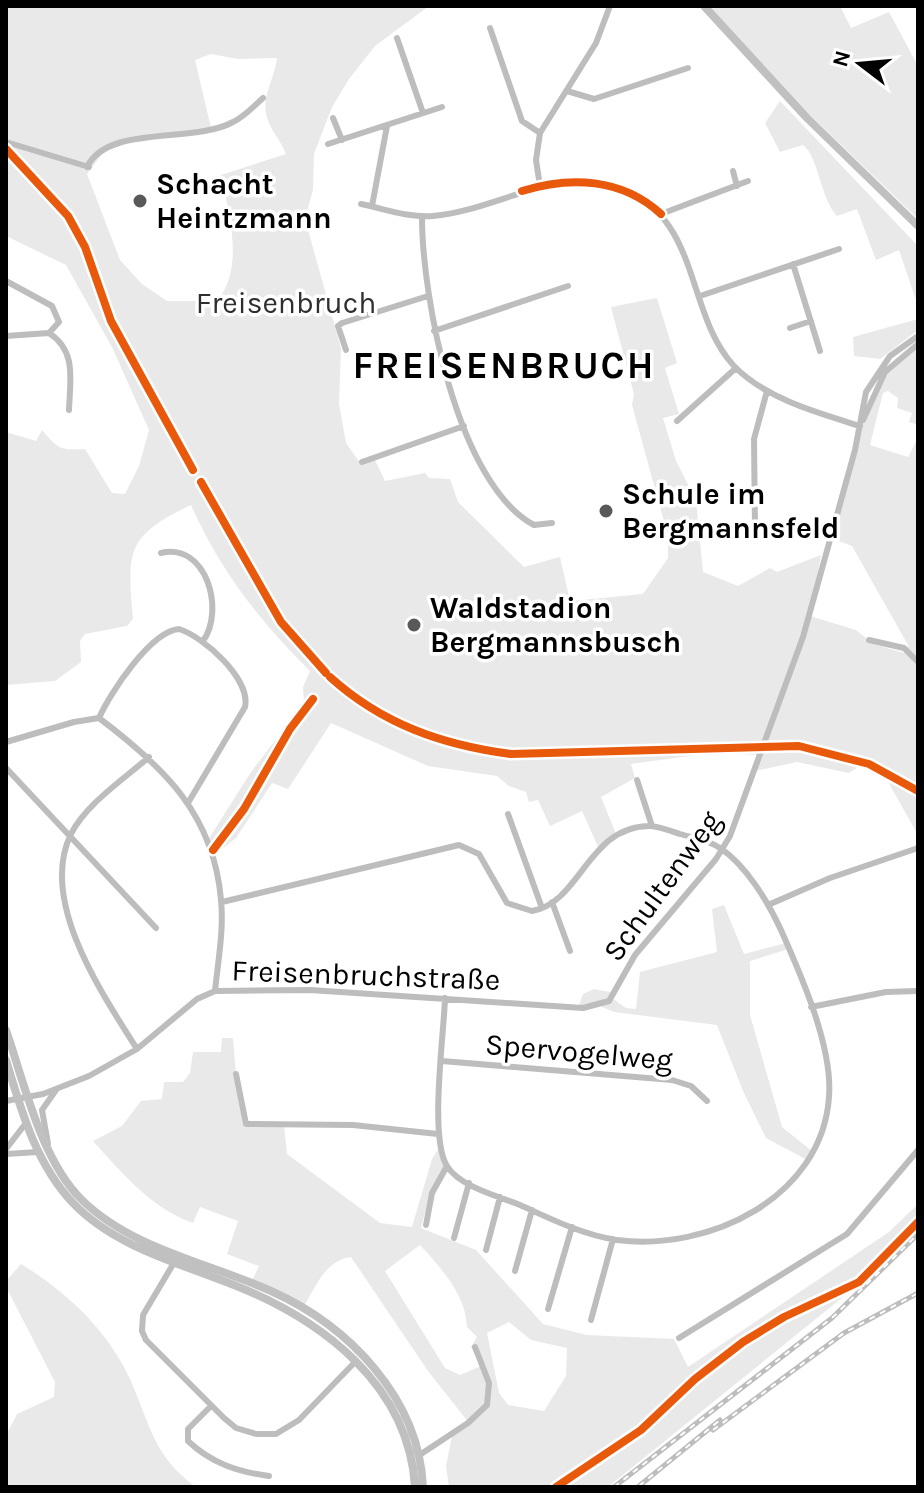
<svg xmlns="http://www.w3.org/2000/svg" width="924" height="1493" viewBox="0 0 924 1493" font-family="Karla,sans-serif">
	<style>
		.green { fill: #e9e9e9; fill-rule: evenodd }
		.lines { fill: none; stroke-linecap: round; stroke-linejoin: round }
		.street { stroke: #bdbdbd; stroke-width: 6 }
		.secondary { stroke: #c0c0c0; stroke-width: 8 }
		.rail-casing { stroke: #bdbdbd; stroke-width: 5 }
		.rail { stroke: #fff; stroke-width: 2; stroke-dasharray: 6; stroke-linecap: butt }
		.cycleway-casing { stroke: #fff; stroke-width: 13 }
		.cycleway { stroke: #e8590c; stroke-width: 8 }
		.poi-dot { fill: #595959; stroke: #fff; stroke-width: 3 }
		.labels { text-anchor: middle; dominant-baseline: central; stroke-width: 7; stroke-linejoin: round; paint-order: stroke }
		.poi-label { font-size: 30px; font-weight: bold; fill: #000; stroke: #fff; text-anchor: start }
		.park-label { font-size: 30px; fill: #2e2e2e; stroke: #fff }
		.street-label { font-size: 30px; fill: #000; stroke: #fff }
		.district-label { font-size: 38px; font-weight: bold; letter-spacing: 2px; fill: #000; stroke: #fff }
	</style>
	<rect width="100%" height="100%" fill="#fff"/>
	<!-- green -->
	<path class="green" d="M6,6H429L375,46L349,79L332,107L314,154L313,190L305,219L341,348L339,404L346,443L360,463L375,460L385,481L425,473L429,478L450,479L458,502L524,567L560,557L570,601L643,594L668,558V536L632,405L634,394L611,307L657,298L677,363L665,368L679,414L663,418L676,461L696,500L703,572L738,586L770,568L777,572L821,555L810,616L856,630L873,644L908,654V645L852,546L831,538L860,426L885,372L918,347V425L909,422L912,413L897,408L898,398L888,391L883,393L870,445L908,457L918,438V835L886,778L860,766L849,773L797,762L755,771L760,755L711,753L631,764L635,778L601,797L616,834L599,849L582,811L550,826L538,800L529,802L526,792L509,786L497,776L428,766L331,723L288,789L272,783L236,838L214,855L208,840L251,772L304,703L303,687L310,671C259,620 221,572 191,505C126,536 127,550 133,619L127,626L85,634L80,641L81,662L55,681L6,685V432L36,441L42,430C59,450 60,450 85,449L112,493L125,494L139,466L149,430L112,347L66,265L6,236ZM211,54L238,59L277,58C275,77 262,96 266,114C269,129 281,140 286,154L221,175C229,215 245,267 217,301H167L142,284L120,260L87,174L106,149L128,142L212,132L195,60Z
		M708,6H840L851,28L889,12L918,66V219L808,113Z
		M780,101L918,246V306L899,250L876,260L857,209L837,216C820,198 819,157 803,145L780,152L765,123Z
		M918,319V330L880,359L854,356L853,337Z
		M724,905L744,954L786,943L789,949L750,961V1015L782,1127L813,1152L809,1161L766,1138L743,1091L717,1025L614,1012L600,1006L578,1008L583,994L594,989L615,993L612,998L626,1008L636,1009L640,972L717,952L712,909Z
		M222,1038H233L236,1075L246,1124L284,1125L287,1154L380,1223L412,1227L432,1159L439,1148L446,1165L430,1192L421,1228L476,1250L543,1324L587,1335L674,1339L688,1367L889,1232L918,1204V1222L869,1276L608,1487H449L446,1466L452,1436L469,1423L428,1371L351,1257C325,1260 315,1288 303,1308L251,1283L259,1266L227,1254L238,1221L200,1207L193,1223C151,1208 123,1174 93,1141L122,1126L141,1101L162,1099L164,1082H183L190,1073L193,1052H221ZM420,1245C441,1268 466,1295 467,1327L477,1337L471,1347L481,1366L460,1375L445,1368L385,1271ZM509,1322L531,1340L567,1348L566,1376L544,1411L508,1405L499,1393L487,1333Z
		M21,1264C66,1291 108,1331 130,1379C150,1424 153,1456 196,1487H6V1435L17,1414L54,1397L55,1382L6,1287V1281Z"/>
	<g class="lines">
		<!-- street -->
		<path class="street" d="M490,28L522,121L540,133
			M397,38L423,113
			M567,91L594,99L688,68
			M333,118L342,140
			M6,142L89,167
			M328,144L442,107
			M87,167C108,124 193,144 233,122C244,117 254,106 263,98
			M733,171L737,186
			M540,186L536,160L540,133L596,43L610,6
			M361,204C385,209 409,218 433,216C501,210 560,161 629,192C700,224 687,316 734,366C766,399 818,413 860,426
			M372,206L387,126
			M661,214L748,181
			M422,217C422,297 457,484 534,525L552,523
			M793,264L820,351
			M6,281L52,306L59,322L49,333L6,336
			M700,296L839,249
			M790,328L811,321
			M434,331L568,286
			M49,333C77,351 70,380 69,410
			M346,350L338,326L342,323L428,296
			M863,420L885,372L918,344
			M677,421L736,368
			M362,462L464,426
			M755,528L754,439L767,391
			M161,553C207,542 225,611 203,641
			M869,640L904,648L918,662
			M99,718C110,693 151,631 179,629C204,637 251,679 245,707L188,803
			M6,742L74,722L99,718C164,767 214,815 221,900C224,930 218,961 215,991
			M6,768L156,928
			M637,780L652,826
			M508,814L542,908
			M222,902L459,845L479,854L507,903L532,911C581,903 588,825 651,826C660,827 671,831 680,834C693,838 708,840 720,848C746,865 768,902 781,930C801,975 833,1047 829,1097C822,1198 708,1252 617,1240C583,1235 551,1219 520,1205C498,1196 460,1187 447,1166C429,1137 444,1035 445,998
			M552,902L570,951
			M768,905L830,878L918,848
			M811,1007L886,992L918,991
			M137,1049C103,995 38,901 71,834C86,804 124,779 149,757
			M442,1061L672,1080L691,1086L707,1101
			M236,1074L246,1124L353,1125L438,1134
			M6,1101L43,1094L89,1076L137,1049L197,999L215,991L310,990L583,1008L609,1001L635,955L716,859L730,836L803,637L855,450L866,392L890,356L918,336
			M48,1144L42,1110L56,1090
			M6,1149L26,1123
			M6,1154L38,1152
			M426,1225L432,1193L447,1166
			M454,1238L469,1183
			M486,1250L500,1197
			M175,1261L143,1315L142,1331L146,1340L224,1418L236,1428L256,1434H276L299,1420L356,1361
			M515,1271L532,1210
			M548,1309L572,1227
			M591,1320L613,1239
			M679,1338L847,1234L918,1150
			M211,1406L188,1429V1441C211,1463 238,1472 269,1476
			M418,1456L468,1423L487,1405L489,1383L475,1347"/>
		<!-- secondary -->
		<path class="secondary" d="M704,6L807,118L918,226
			M6,1030C24,1082 41,1160 82,1200C132,1249 209,1263 271,1291C349,1326 419,1398 423,1487
			M6,1060C21,1110 36,1164 73,1203C115,1247 179,1263 234,1285C322,1320 409,1385 415,1487"/>
		<defs>
			<path id="rail" d="M713,1430L844,1333L918,1293
				M639,1486L720,1420
				M614,1487L832,1318L918,1234"/>
		</defs>
		<!-- rail casing -->
		<use href="#rail" class="rail-casing"/>
		<!-- rail -->
		<use href="#rail" class="rail"/>
		<defs>
			<path id="cycleway" d="M6,149L68,216L85,247L111,321L193,470
				M522,191C570,176 622,178 661,214
				M201,482L281,622L326,673
				M330,677C382,724 442,745 511,754L799,746L869,764L918,791
				M213,850L244,809L290,729L313,699
				M556,1487L641,1430L695,1379L743,1342L784,1317L859,1282L918,1222"/>
		</defs>
		<!-- cycleway casing -->
		<use href="#cycleway" class="cycleway-casing"/>
		<!-- cycleway -->
		<use href="#cycleway" class="cycleway"/>
	</g>
	<!-- markers -->
	<g class="poi-dot">
		<circle cx="140" cy="201" r="8"/>
		<circle cx="606" cy="511" r="8"/>
		<circle cx="414" cy="625" r="8"/>
	</g>
	<g class="labels">
		<!-- poi labels -->
		<g class="poi-label">
			<text x="156" y="184">Schacht<tspan x="156" dy="34">Heintzmann</tspan></text>
			<text x="622" y="494">Schule im<tspan x="622" dy="34">Bergmannsfeld</tspan></text>
			<text x="430" y="608">Waldstadion<tspan x="430" dy="34">Bergmannsbusch</tspan></text>
		</g>
		<!-- park labels -->
		<g class="park-label">
			<text x="286" y="303">Freisenbruch</text>
		</g>
		<!-- street labels -->
		<g class="street-label">
			<text transform="translate(662 886) rotate(-54)">Schultenweg</text>
			<text transform="translate(366 975) rotate(2)">Freisenbruchstraße</text>
			<text transform="translate(579 1052) rotate(5)">Spervogelweg</text>
		</g>
		<!-- district labels -->
		<g class="district-label">
			<text x="504" y="365">FREISENBRUCH</text>
		</g>
	</g>
	<!-- border -->
	<rect width="924" height="1493" fill="none" stroke="#000000" stroke-width="16"/>
	<!-- north arrow -->
	<g transform="translate(860 64) rotate(286)" stroke="#ffffff" stroke-width="6" paint-order="stroke">
	<path d="M0-6L14 30L0 20L-14 30Z" fill="#000000"/>
	<text y="-12" font-size="22" font-weight="bold" text-anchor="middle" fill="#000000">N</text>
	</g>
</svg>
